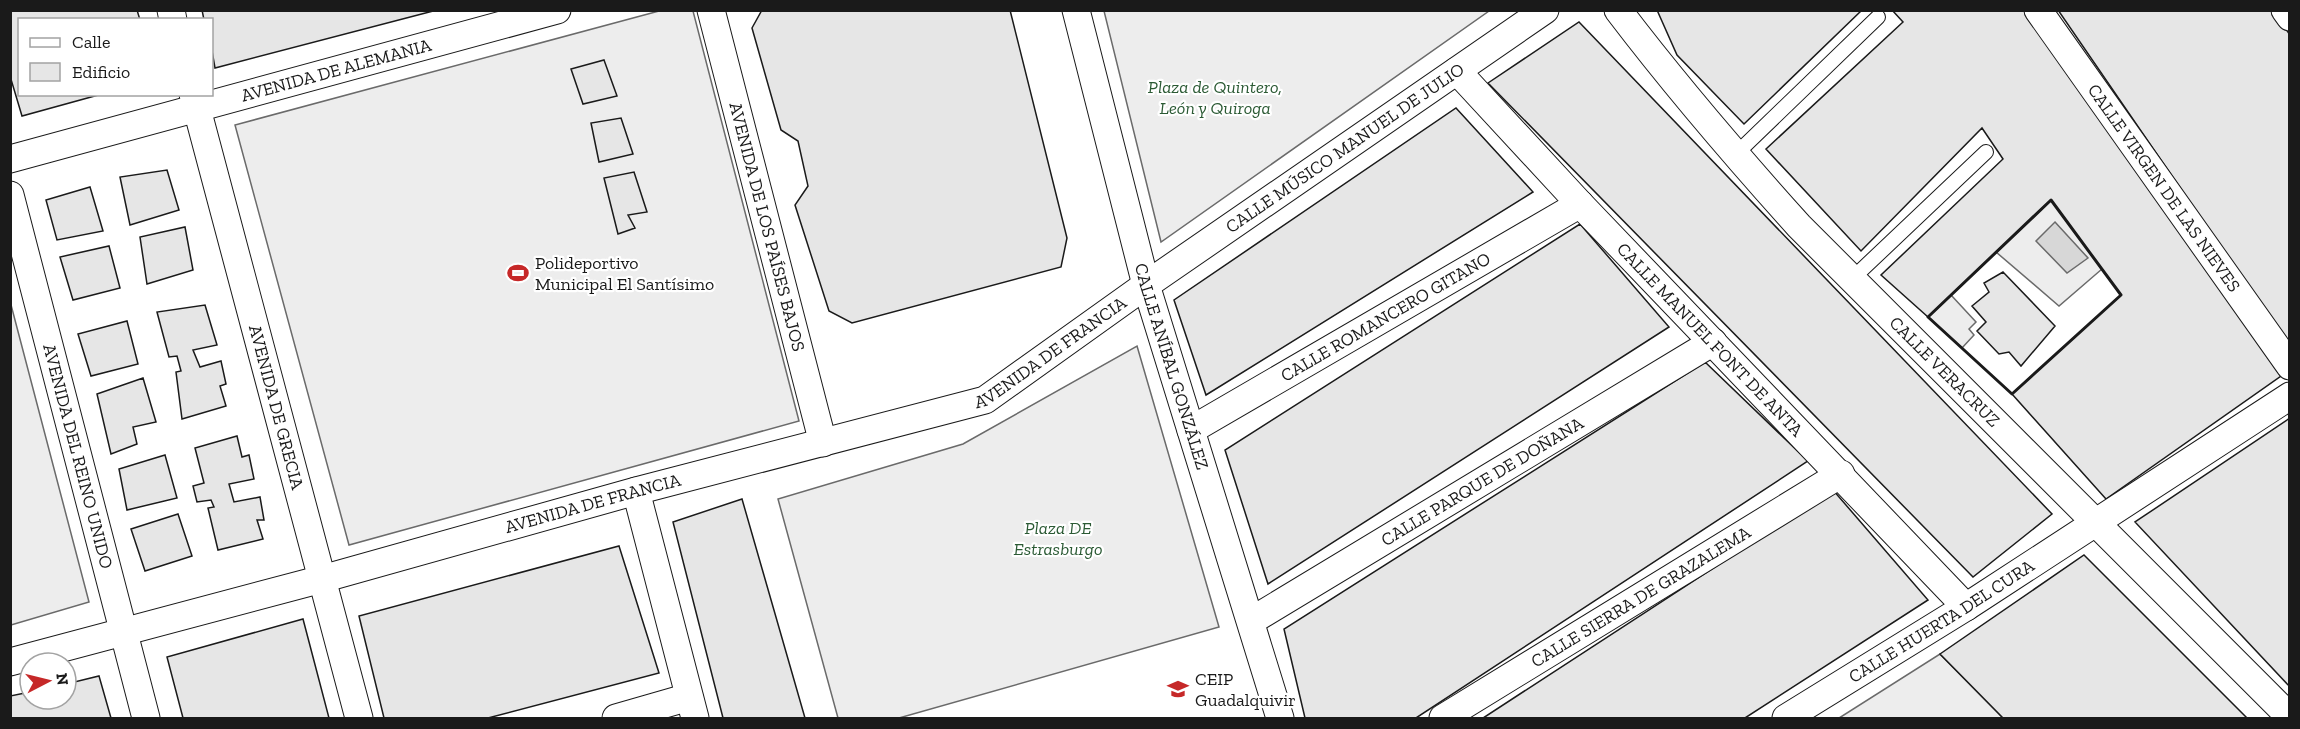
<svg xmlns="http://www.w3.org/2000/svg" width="2300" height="729" viewBox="0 0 2300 729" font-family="'Zilla Slab',serif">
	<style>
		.built { fill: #ededed; stroke: #6a6a6a; stroke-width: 1.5 }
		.water { fill: #d7d7d7; stroke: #6a6a6a; stroke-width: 1.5 }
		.building { fill: #e6e6e6; stroke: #1a1a1a; stroke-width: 1.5 }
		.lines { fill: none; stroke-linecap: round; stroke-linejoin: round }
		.service-casing { stroke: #1a1a1a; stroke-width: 16 }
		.minor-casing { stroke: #1a1a1a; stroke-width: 29 }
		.service { stroke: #fff; stroke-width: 14 }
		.minor { stroke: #fff; stroke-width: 27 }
		.wall { stroke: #1a1a1a; stroke-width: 3 }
		.labels { text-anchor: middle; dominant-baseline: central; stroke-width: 4.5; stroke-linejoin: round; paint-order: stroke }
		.street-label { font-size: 18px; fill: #1a1a1a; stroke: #fff }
		.park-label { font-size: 18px; font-style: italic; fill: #2b5a34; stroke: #fff }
		.poi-label { font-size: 18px; fill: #1a1a1a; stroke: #fff; text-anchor: start }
	</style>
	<rect width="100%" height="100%" fill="#fff"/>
	<!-- built -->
	<path class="built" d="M659,11H693L799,421L349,545L235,125Z
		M1104,11V10L1489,11L1161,242Z
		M2051,200L2102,269L2059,306L1996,252Z
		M1951,295L1976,322L1969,329L1974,335L1962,348L1928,317Z
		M10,301L89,602L11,625H10Z
		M1137,346L1219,627L899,718H838L778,499L963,444Z
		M1940,654L2003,718H1839Z"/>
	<!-- water -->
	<path class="water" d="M2055,222L2088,258L2067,273L2036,241Z"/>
	<!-- building -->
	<path class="building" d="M10,10H137L140,20H20V94H102L22,116L10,76Z
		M202,10H437L215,68L212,51V20H204Z
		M762,10H1010L1067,238L1061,267L852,323L829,311L795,205L808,186L798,141L781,130L752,28Z
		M1657,10H1862L1744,124L1677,55Z
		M1892,10H2027L2281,376L2106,499L2012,394L2121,295L2051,200L1928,317L1881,275L2003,159L1982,128L1861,251L1766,149L1903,22Z
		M2058,10H2273L2290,35V348Z
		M1579,22L2052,514L1973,577L1488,83Z
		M604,60L617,96L583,104L571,69Z
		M1456,108L1533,192L1206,395L1174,300Z
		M621,118L633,154L599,162L591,123Z
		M167,170L179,210L130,225L120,177Z
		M634,172L647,212L628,215L635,228L618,234L604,178Z
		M90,187L103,231L57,240L46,200Z
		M1580,224L1669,327L1268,584L1225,450Z
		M185,227L193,270L147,284L140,237Z
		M109,246L120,288L73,300L60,257Z
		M2003,272L2055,326L2021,366L2009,352L1999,354L1977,331L1986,322L1972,306L1989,292L1984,283Z
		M205,305L217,345L193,350L200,367L221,361L226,384L220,386L226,406L182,419L176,372L181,371L177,356L169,357L157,312Z
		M127,321L138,364L91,376L78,334Z
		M1705,362L1808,461L1416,718H1305L1284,629Z
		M143,378L156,422L133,427L137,444L111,454L97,394Z
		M2290,418V687L2135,522Z
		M237,436L242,457L249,455L254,479L229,484L234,502L260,497L264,520H257L263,539L218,550L208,508L214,507L211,500L197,502L193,486L204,483L195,448Z
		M165,455L177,498L127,510L119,469Z
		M1833,490L1928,600L1745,718H1483Z
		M742,499L805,718H723L673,522Z
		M178,514L192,556L145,571L131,529Z
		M619,546L659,673L488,718H384L359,616Z
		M2084,555L2247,718H2003L1940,654Z
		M303,619L329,718H183L167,657Z
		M99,676L111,718H10V696L30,692V699H66V684Z"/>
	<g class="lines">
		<defs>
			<path id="service" d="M1735,155L1878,17
				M1852,279L1986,152"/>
			<g id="minor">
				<path d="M171,10L173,20"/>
				<path id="s1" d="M711,10L823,443"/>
				<path id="s2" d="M1076,10L1146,285L1280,718"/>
				<path id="s3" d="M1618,10C1675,85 1736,156 1799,226L2290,717"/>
				<path id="s4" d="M2038,10L2290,366"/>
				<path d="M2285,10L2290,17"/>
				<path id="s5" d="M1457,71L1580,204L1966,607"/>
				<path id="s6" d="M193,94L359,718"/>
				<path id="s7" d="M10,159L557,10"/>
				<path id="s8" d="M10,195L146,718"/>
				<path id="s9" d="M1191,430L1580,204"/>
				<path d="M636,491L695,718"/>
				<path id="s10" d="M1251,621L1713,342"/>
				<path id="s11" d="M10,662L322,579L636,491L985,400L1146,285L1545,10"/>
				<path d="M616,718L689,697"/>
				<path id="s12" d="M1443,718L1841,474"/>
				<path id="s13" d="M1786,718L1966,607L2290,396"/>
			</g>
		</defs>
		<!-- service casing -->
		<use href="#service" class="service-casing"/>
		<!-- minor casing -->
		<use href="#minor" class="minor-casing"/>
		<!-- service -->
		<use href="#service" class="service"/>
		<!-- minor -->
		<use href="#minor" class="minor"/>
		<!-- wall -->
		<path class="wall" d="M2051,200L2121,295L2012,394L1928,317Z"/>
	</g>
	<!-- icons -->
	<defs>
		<symbol id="stadium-bare" viewBox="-9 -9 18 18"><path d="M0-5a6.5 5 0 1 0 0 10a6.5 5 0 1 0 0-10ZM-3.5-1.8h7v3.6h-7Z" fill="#c62828" stroke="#fff" stroke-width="2.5" paint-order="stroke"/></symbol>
		<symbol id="school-bare" viewBox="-9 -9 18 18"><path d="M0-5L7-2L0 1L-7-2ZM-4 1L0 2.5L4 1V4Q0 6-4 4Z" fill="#c62828" stroke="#fff" stroke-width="2.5" paint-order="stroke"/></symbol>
	</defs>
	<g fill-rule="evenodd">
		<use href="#stadium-bare" x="503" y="258" width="30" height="30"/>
		<use href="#school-bare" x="1163" y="674" width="30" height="30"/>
	</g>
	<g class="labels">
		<!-- street labels -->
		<g class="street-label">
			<text stroke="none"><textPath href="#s7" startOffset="338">AVENIDA DE ALEMANIA</textPath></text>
			<text stroke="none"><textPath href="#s11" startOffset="1449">CALLE MÚSICO MANUEL DE JULIO</textPath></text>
			<text stroke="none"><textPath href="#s4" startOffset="218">CALLE VIRGEN DE LAS NIEVES</textPath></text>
			<text stroke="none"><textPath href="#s1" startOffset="224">AVENIDA DE LOS PAÍSES BAJOS</textPath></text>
			<text stroke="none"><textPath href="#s9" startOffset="225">CALLE ROMANCERO GITANO</textPath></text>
			<text stroke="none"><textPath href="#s5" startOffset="369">CALLE MANUEL FONT DE ANTA</textPath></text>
			<text stroke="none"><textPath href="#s11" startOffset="1090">AVENIDA DE FRANCIA</textPath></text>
			<text stroke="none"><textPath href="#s2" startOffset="369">CALLE ANÍBAL GONZÁLEZ</textPath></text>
			<text stroke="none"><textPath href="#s3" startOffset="488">CALLE VERACRUZ</textPath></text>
			<text stroke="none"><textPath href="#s6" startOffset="324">AVENIDA DE GRECIA</textPath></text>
			<text stroke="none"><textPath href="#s8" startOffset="270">AVENIDA DEL REINO UNIDO</textPath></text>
			<text stroke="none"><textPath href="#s10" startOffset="270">CALLE PARQUE DE DOÑANA</textPath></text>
			<text stroke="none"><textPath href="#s11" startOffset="604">AVENIDA DE FRANCIA</textPath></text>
			<text stroke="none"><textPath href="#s12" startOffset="232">CALLE SIERRA DE GRAZALEMA</textPath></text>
			<text stroke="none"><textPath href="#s13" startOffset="183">CALLE HUERTA DEL CURA</textPath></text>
		</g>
		<!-- park labels -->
		<g class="park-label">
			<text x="1215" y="87">Plaza de Quintero,<tspan x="1215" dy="21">León y Quiroga</tspan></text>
			<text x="1058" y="528">Plaza DE<tspan x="1058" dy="21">Estrasburgo</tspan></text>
		</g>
		<!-- poi labels -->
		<g class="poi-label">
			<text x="535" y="263">Polideportivo<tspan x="535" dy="21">Municipal El Santísimo</tspan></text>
			<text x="1195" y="679">CEIP<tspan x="1195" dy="21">Guadalquivir</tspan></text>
		</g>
	</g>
	<!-- border -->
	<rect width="2300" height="729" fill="none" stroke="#1a1a1a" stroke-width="24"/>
	<!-- legend -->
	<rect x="18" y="18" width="195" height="78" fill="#ffffff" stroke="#a3a3a3" stroke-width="1.5"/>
	<rect x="30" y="38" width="30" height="9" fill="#ffffff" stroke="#a3a3a3" stroke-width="1.5"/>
	<text x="72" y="48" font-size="18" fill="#1a1a1a">Calle</text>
	<rect x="30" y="63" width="30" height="18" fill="#e6e6e6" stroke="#a3a3a3" stroke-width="1.5"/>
	<text x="72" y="78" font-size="18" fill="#1a1a1a">Edificio</text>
	<!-- north arrow -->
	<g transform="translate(48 681) rotate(83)"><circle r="28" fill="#ffffff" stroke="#a3a3a3" stroke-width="1.5"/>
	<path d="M0-4.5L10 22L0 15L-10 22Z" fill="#c62828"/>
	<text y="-9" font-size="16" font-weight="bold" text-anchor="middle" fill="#1a1a1a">N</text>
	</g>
</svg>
